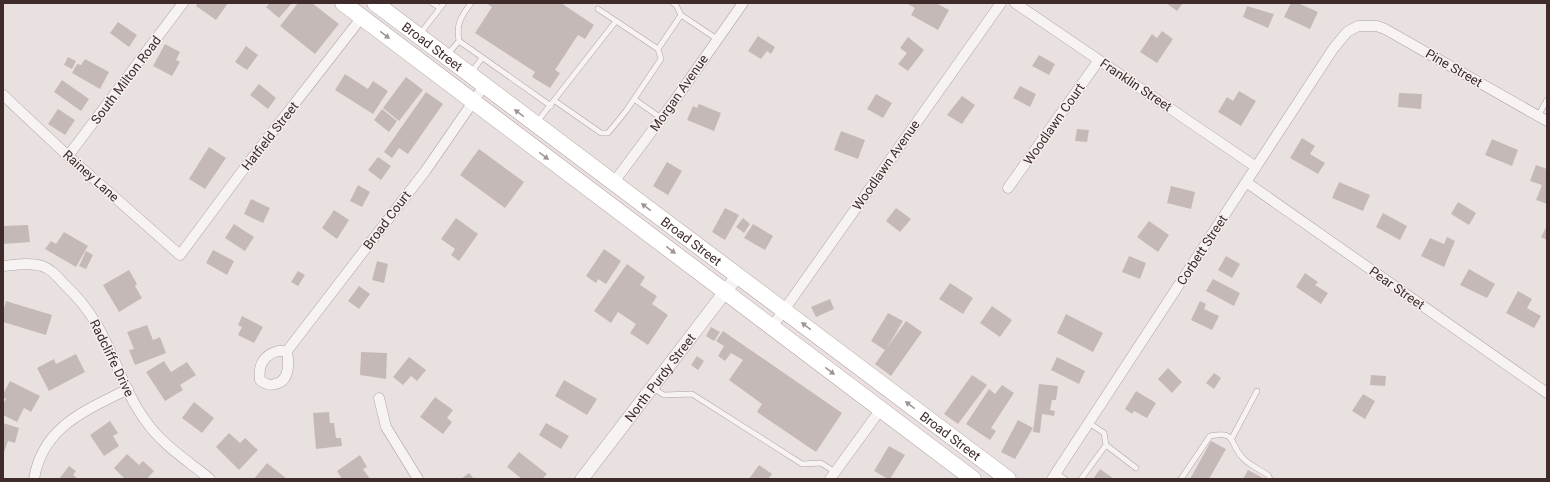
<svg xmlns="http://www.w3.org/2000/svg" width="1550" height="482" viewBox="0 0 1550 482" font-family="Roboto,sans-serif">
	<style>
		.building { fill: #c5b9b8 }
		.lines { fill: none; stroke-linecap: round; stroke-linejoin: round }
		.service-casing { stroke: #afa3a2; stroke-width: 6 }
		.minor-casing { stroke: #afa3a2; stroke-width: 11 }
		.tertiary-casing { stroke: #afa3a2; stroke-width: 14 }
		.primary-casing { stroke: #b4a1a0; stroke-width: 17 }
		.service { stroke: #f7f3f3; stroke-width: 5 }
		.minor { stroke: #f7f3f3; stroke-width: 10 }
		.tertiary { stroke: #f7f3f3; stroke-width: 13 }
		.primary { stroke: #fff; stroke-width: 16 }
		.oneway { fill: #9f9694 }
		.labels { text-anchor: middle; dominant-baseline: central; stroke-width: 3; stroke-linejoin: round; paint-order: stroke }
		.street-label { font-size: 13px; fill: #3f2c2a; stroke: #f6f0f0 }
	</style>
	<rect width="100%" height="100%" fill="#e9e1e0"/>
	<!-- building -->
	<path class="building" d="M198,3H228L216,20L196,6Z
		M270,3H292L279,18L266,7Z
		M298,3H312L339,24L315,54L280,26Z
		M486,3H561L594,25L585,39L578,35L555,70L560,73L550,88L532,77L535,72L475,33L492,7Z
		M906,3H936L949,10L938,30L911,15L915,8Z
		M1166,3H1183L1177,11Z
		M1291,3H1298L1318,12L1310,29L1284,17Z
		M1247,6L1274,14L1268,28L1243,17Z
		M118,22L137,35L129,47L110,33Z
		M1162,31L1173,39L1157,63L1140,52L1152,34L1157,38Z
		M758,36L775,47L771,54L767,51L761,59L748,51Z
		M908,37L924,50L908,71L898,64L907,53L900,48Z
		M165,44L180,52L176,60L180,62L172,76L153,66Z
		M246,46L258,55L247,70L235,62Z
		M1039,55L1055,64L1049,75L1032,66Z
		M68,57L76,61L72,69L64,65Z
		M85,59L109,72L100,89L72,73L77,64L81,65Z
		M345,74L368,89L373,81L388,91L373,114L335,90Z
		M406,77L423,90L399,121L383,108Z
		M62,80L89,99L81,111L54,92Z
		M259,84L276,98L268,109L250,95Z
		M1020,86L1036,94L1030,107L1013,98Z
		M1239,91L1256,101L1241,126L1218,112L1227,97L1233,101Z
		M426,92L443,104L408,154L399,148L392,158L384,152Z
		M1399,93L1422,94L1421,109L1398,107Z
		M876,94L892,103L883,118L867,109Z
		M962,96L975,105L962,124L947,115Z
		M699,104L721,113L714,131L687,120L693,106L697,108Z
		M58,109L75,120L65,135L48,124Z
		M382,109L397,121L389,132L374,120Z
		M1077,129L1089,130L1087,142L1075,141Z
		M841,131L865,140L858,159L834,150Z
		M1302,138L1315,146L1310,154L1325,163L1318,174L1290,158Z
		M1492,139L1518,150L1512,166L1485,155Z
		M209,147L226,158L205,189L189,179Z
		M479,149L524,182L505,208L460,175Z
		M378,157L391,166L381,180L368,170Z
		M667,162L682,171L668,195L653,186Z
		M1536,165L1547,169V204L1536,200L1542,185L1530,181Z
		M1339,182L1370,195L1363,211L1332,198Z
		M358,185L370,192L362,207L350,201Z
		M1171,186L1195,192L1191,209L1167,203Z
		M251,199L270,208L263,223L244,214Z
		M1458,202L1476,213L1469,225L1451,214Z
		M725,208L739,215L725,240L712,232Z
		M896,208L911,219L900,232L886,221Z
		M334,210L349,220L337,239L322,228Z
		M1383,213L1407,226L1400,240L1376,227Z
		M456,218L478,234L459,261L451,255L455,249L441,239Z
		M743,218L750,224L744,233L736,227Z
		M1149,221L1169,235L1158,252L1137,237Z
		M234,224L254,237L245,251L225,238Z
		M753,224L773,236L765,250L744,238Z
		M28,225L30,242L3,244V226Z
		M1547,226V240L1541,237Z
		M64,232L88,246L76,267L45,249L51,241L56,244Z
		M1447,237L1455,241L1444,267L1421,256L1430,238L1444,244Z
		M604,249L621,261L606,284L598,279L596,283L586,276Z
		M213,250L234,261L227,275L206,263Z
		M86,251L93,255L86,269L79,266Z
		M1129,256L1146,263L1140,279L1122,272Z
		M1226,256L1240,264L1232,278L1218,270Z
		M377,261L388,264L384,283L372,280Z
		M627,264L645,277L640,285L657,296L652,304L668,315L648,345L630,333L636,324L618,312L611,323L594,311Z
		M1469,269L1495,284L1487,298L1460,285Z
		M129,270L137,284L135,286L142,298L119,312L103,285Z
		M298,271L305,275L298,286L291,282Z
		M1305,273L1318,282L1315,285L1328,293L1321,304L1296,287Z
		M1213,279L1240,293L1234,306L1206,291Z
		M950,283L973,298L963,314L939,299Z
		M359,286L370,294L359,309L348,301Z
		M1518,291L1532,299L1527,308L1541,316L1534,328L1506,313Z
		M830,299L834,309L816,317L811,307Z
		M6,301L52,315L46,335L3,322V312Z
		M1200,301L1206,304L1204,309L1219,316L1212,330L1191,320Z
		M992,306L1012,320L1000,337L980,323Z
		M888,313L903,321L887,348L906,321L922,332L891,376L875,364L885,350L871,341Z
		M1066,314L1103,333L1093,352L1057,333Z
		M242,316L263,327L254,343L238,335L242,327L238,325Z
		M147,325L153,340L160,337L166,353L135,365L129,350L134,349L127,332Z
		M711,327L720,332L714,341L706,336Z
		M723,331L842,413L816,452L757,412L762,404L729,380L743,360L731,353L725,361L718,356L724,346L716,341Z
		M361,352L387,353L386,379L360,375Z
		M76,354L85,372L49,391L37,368L54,359L56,364Z
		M697,356L704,361L698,370L691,365Z
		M409,357L426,370L417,381L411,376L403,385L393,377Z
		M1057,357L1085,371L1079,384L1051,370Z
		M164,361L171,372L187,362L196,375L180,385L183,390L165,401L146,372Z
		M1168,368L1182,382L1172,393L1158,379Z
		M1214,373L1221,378L1214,389L1206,383Z
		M972,375L987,385L958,424L944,414Z
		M1371,375L1386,376L1385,386L1370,385Z
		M564,380L597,399L587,415L555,396Z
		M10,381L40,396L31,412L24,408L17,422L3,415V404L6,399L3,397V394Z
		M1039,384L1058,386L1056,400H1052L1050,410L1055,411L1054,416L1042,414L1040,433L1033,432Z
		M1002,385L1014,393L991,428L996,431L990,440L966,424L989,389L995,394Z
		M1136,391L1156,403L1147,418L1134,411L1132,414L1125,409Z
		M1363,394L1375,401L1365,419L1352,411Z
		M435,397L453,410L447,418L452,422L443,434L420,417Z
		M194,402L214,418L202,433L182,418Z
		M329,412L330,423H334L336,438H341L342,446L316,449L313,413Z
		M1018,420L1033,428L1015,459L1001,452Z
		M110,421L118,433L113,436L119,446L104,456L90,435Z
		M3,423L19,428L15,443L8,441L3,455Z
		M546,423L569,436L561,449L539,435Z
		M229,433L240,443L245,438L258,450L239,470L216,447Z
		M1211,441L1226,449L1209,479H1190Z
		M889,446L905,455L890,479H888L874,471Z
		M519,452L547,474L542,479H522L507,467Z
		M127,454L139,465L143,461L154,471L147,479H125L114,468Z
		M360,455L367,467L363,469L370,479H342L337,471Z
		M267,463L287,479H254Z
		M759,465L772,474L768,479H749Z
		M69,466L76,471L73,475L78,479H59Z
		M1100,469L1114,479H1093Z
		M1248,470L1263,478L1262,479H1243Z
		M469,473L474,479H461Z"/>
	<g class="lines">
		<defs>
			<path id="service" d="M432,3L440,8
				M471,3C461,17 456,23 459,41L551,106
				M598,9L616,21
				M681,15L717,39
				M420,34L444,3
				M448,54L459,41
				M471,73L482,58
				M634,99L661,118
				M555,101L601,133H608L626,111L661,59L658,49
				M1538,116L1547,100
				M537,122L616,21L658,49L681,15L676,5L673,3
				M653,388L664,395L692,394L802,464L821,463L835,472
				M1089,423L1104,433L1106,445
				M1232,438L1257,391
				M1056,473L1065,479
				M1081,479L1106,445L1136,468
				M1181,479L1210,436C1238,431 1228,442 1242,457C1247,464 1261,470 1268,475L1270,479"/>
			<path id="minor" d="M1015,3L1256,167
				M3,95L68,156L180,255L246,166L362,17
				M68,156L183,3
				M614,182L675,100L743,3
				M1246,182L1547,393
				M1008,188L1099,60
				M3,266C15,265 30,262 42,266C51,269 57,276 63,283C77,296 88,309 97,325C115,356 124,391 145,420C161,444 188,461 210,479
				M772,327L1001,3
				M278,351H287C289,363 290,381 275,384C269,386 265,384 260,380C258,366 263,355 278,351Z
				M287,351L426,170L484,86
				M379,398L386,427L418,479
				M34,479C43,426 85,411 128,389
				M830,479L881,409
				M1052,479L1333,49L1347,32L1358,26H1377L1385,29L1547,121"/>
			<g id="tertiary">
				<path id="s1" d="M582,479L738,275"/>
			</g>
			<g id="primary">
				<path d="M343,3L973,479"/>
				<path id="s2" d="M375,3L1008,479"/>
			</g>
		</defs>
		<!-- service casing -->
		<use href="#service" class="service-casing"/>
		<!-- minor casing -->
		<use href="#minor" class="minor-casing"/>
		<!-- tertiary casing -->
		<use href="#tertiary" class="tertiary-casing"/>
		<!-- primary casing -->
		<use href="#primary" class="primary-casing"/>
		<!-- service -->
		<use href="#service" class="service"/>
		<!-- minor -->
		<use href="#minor" class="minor"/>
		<!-- tertiary -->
		<use href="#tertiary" class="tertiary"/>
		<!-- primary -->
		<use href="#primary" class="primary"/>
	</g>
	<!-- one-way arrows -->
	<defs><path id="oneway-solid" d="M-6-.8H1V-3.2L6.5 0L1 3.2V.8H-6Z"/></defs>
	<g class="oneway">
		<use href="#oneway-solid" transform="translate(385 35) rotate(37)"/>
		<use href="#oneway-solid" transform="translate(519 113) rotate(-143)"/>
		<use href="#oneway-solid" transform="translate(544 156) rotate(37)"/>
		<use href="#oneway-solid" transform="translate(646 207) rotate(-143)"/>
		<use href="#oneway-solid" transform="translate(671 250) rotate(37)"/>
		<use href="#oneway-solid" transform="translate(806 326) rotate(-143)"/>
		<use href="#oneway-solid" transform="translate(830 371) rotate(37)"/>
		<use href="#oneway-solid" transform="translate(910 405) rotate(-143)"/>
	</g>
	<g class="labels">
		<!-- street labels -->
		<g class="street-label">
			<text stroke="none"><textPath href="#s2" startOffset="72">Broad Street</textPath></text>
			<text transform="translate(1454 68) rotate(30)">Pine Street</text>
			<text transform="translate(126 80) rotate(-53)">South Milton Road</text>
			<text transform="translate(1136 85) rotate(34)">Franklin Street</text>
			<text transform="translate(679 93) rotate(-55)">Morgan Avenue</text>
			<text transform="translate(1054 124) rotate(-55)">Woodlawn Court</text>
			<text transform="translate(270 136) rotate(-52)">Hatfield Street</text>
			<text transform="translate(886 165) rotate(-55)">Woodlawn Avenue</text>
			<text transform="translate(91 176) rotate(42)">Rainey Lane</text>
			<text transform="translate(387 220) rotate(-53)">Broad Court</text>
			<text stroke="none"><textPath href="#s2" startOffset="396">Broad Street</textPath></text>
			<text transform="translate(1202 250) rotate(-57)">Corbett Street</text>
			<text transform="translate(1397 288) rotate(35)">Pear Street</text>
			<text transform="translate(112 358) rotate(64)">Radcliffe Drive</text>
			<text stroke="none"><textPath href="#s1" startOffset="128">North Purdy Street</textPath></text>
			<text stroke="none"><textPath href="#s2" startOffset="720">Broad Street</textPath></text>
		</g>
	</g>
	<!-- border -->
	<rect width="1550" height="482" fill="none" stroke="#3f2c2a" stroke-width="8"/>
</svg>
